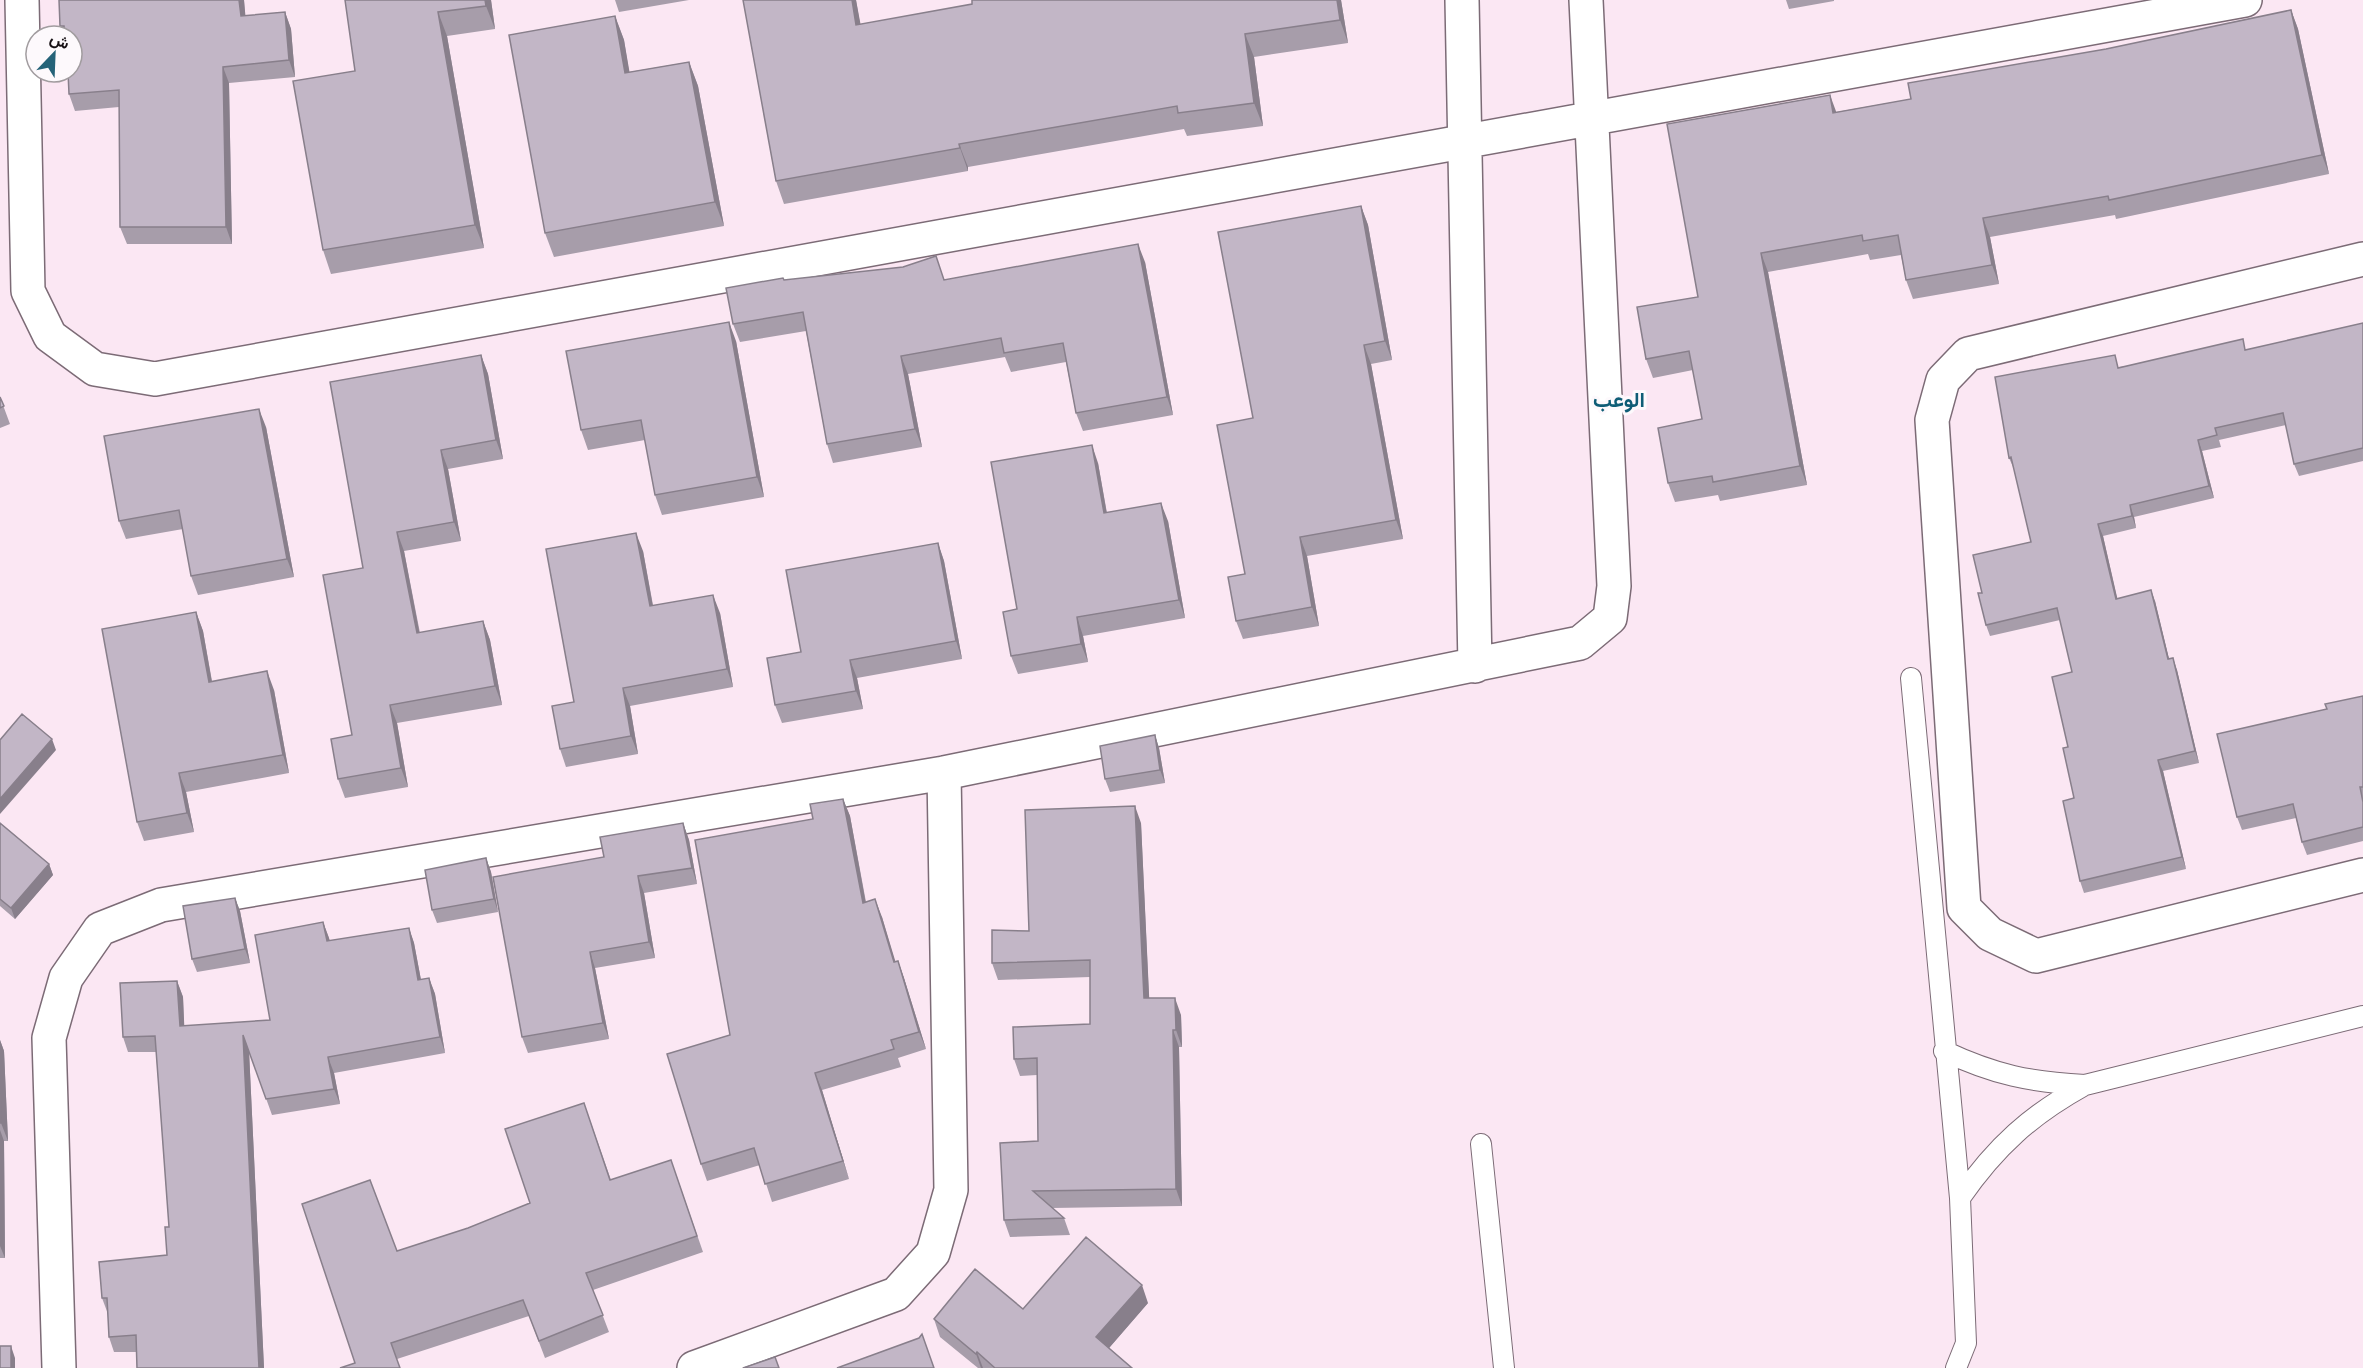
<svg xmlns="http://www.w3.org/2000/svg" width="2363" height="1368" viewBox="0 0 2363 1368" font-family="'Work Sans',Vazirmatn,sans-serif">
	<style>
		.lines { fill: none; stroke-linecap: round; stroke-linejoin: round }
		.service-casing { stroke: #7c6b76; stroke-width: 22 }
		.minor-casing { stroke: #7c6b76; stroke-width: 36 }
		.service { stroke: #fff; stroke-width: 20 }
		.minor { stroke: #fff; stroke-width: 33 }
		.wall { fill: #a79daa }
		.shaded-wall { fill: #887f8b }
		.building { fill: #c2b6c6; stroke: #887f8b; stroke-width: 1.5 }
		.labels { text-anchor: middle; dominant-baseline: central; stroke-width: 6; stroke-linejoin: round; paint-order: stroke }
		.district-label { font-size: 21px; font-weight: bold; fill: #0f5d76; stroke: #fdf9fc }
	</style>
	<rect width="100%" height="100%" fill="#fbe7f3"/>
	<g class="lines">
		<defs>
			<path id="service" d="M1911,678L1960,1198L1966,1343L1956,1368
				M1944,1051C1995,1075 2030,1082 2085,1085
				M1481,1144L1504,1368
				M1960,1198C1996,1146 2031,1115 2085,1085L2363,1016"/>
			<path id="minor" d="M22,0L28,291L50,336L95,369L155,379L2245,0
				M1462,0L1475,666
				M2363,259L1968,354L1943,380L1932,420L1964,908L1990,934L2036,956L2363,875
				M59,1368L49,1038L66,978L100,929L161,905L944,773L1580,643L1610,618L1614,586L1586,0
				M694,1368L896,1294L933,1253L951,1190L944,773"/>
		</defs>
		<!-- service casing -->
		<use href="#service" class="service-casing"/>
		<!-- minor casing -->
		<use href="#minor" class="minor-casing"/>
		<!-- service -->
		<use href="#service" class="service"/>
		<!-- minor -->
		<use href="#minor" class="minor"/>
	</g>
	<!-- wall -->
	<path class="wall" d="M59,0H244L245,16L285,12L291,29L295,77L229,83L232,244H127L120,227L119,107L75,111L69,94L72,36H63L60,26Z
		M345,0H491L495,29L447,36L484,248L331,274L323,250L355,71Z
		M615,0H689L619,12Z
		M743,0H856L860,24L1341,0L1348,43L1254,57L1263,126L1187,136L1184,129L968,167V171L784,204L776,181Z
		M1786,0H1834V1L1789,9Z
		M2291,10L2298,29L2329,174L2116,219L2115,215L1990,237L1999,284L1913,299L1906,280L1901,255L1870,260L1868,254L1768,272L1807,485L1720,501L1718,495L1675,502L1668,483L1702,419L1693,370L1653,378L1646,359L1698,297L1836,112L1911,99L2106,49Z
		M615,16L624,40L629,72L689,62L698,86L724,226L554,257L545,233Z
		M1361,206L1368,225L1392,360L1371,364L1403,539L1307,556L1319,626L1243,639L1236,621L1245,574L1253,418Z
		M1145,262L1173,415L1083,431L1076,413L1066,362L1011,372L1005,357L908,374L922,447L833,463L827,444L806,331L740,342L733,324L784,280H944Z
		M2363,323V461L2299,476L2294,464L2286,425L2219,440L2221,447L2202,451L2214,498L2134,517L2136,528L2103,536L2117,598L2155,601L2169,659L2177,670L2199,763L2163,771L2186,869L2084,893L2080,881L2074,798L2068,747L2072,672L2060,620L1990,636L1986,625L1982,593L2031,542L2014,469L2009,458L2119,367L2247,350Z
		M736,341L764,497L662,515L655,495L645,440L588,450L581,430Z
		M481,355L488,374L503,459L448,469L461,541L404,551L420,633L483,621L490,640L502,705L397,723L408,787L345,798L338,779L352,735L363,568Z
		M0,397L10,424L0,428Z
		M266,427L294,577L198,595L191,576L183,529L126,539L119,521Z
		M1098,463L1107,513L1168,521L1185,618L1083,636L1088,662L1018,674L1011,656L1017,609Z
		M938,543L944,561L962,659L857,678L863,709L782,723L775,705L801,652Z
		M643,551L653,605L720,613L733,687L630,706L638,754L566,767L560,749L574,702Z
		M196,612L203,631L212,681L274,690L289,773L186,792L194,832L144,841L137,822Z
		M2363,696V841L2307,855L2302,842L2296,818L2242,830L2237,817L2327,709Z
		M1155,735L1159,748L1165,783L1110,792L1105,779Z
		M843,799L850,816L866,902L882,917L895,962L898,961L904,978L926,1049L898,1058L901,1067L822,1090L849,1179L772,1202L760,1165L707,1181L701,1164L730,1035L813,819Z
		M0,823L49,864L53,875L15,919L0,906Z
		M683,823L689,840L697,884L644,893L655,958L595,968L609,1039L528,1053L522,1037L604,857Z
		M1141,823L1149,998L1181,1015L1182,1047H1179L1182,1206L1052,1208L1064,1218L1070,1235L1010,1237L1004,1220L1038,1141L1037,1075L1020,1076L1014,1059L1090,1024V977L998,980L992,963L1029,931Z
		M486,858L491,872L498,912L437,923L432,910Z
		M235,898L240,911L250,963L197,972L192,959Z
		M323,922L330,941L409,928L414,943L421,980L429,978L435,994L445,1053L334,1073L340,1104L272,1115L249,1051L264,1368H137L136,1352H114L109,1337L108,1314L102,1298L167,1255L169,1227L156,1052H128L123,1037L177,981L183,997L184,1026L270,1020Z
		M0,1040L4,1051L8,1141H4L5,1258H0Z
		M584,1103L611,1180L677,1177L703,1252L593,1290L609,1332L545,1358L529,1316L397,1359L355,1363L397,1251L468,1228L530,1203Z
		M1148,1303L1109,1348L1132,1368H978L940,1337L934,1319L1023,1309Z"/>
	<!-- shaded-wall -->
	<path class="shaded-wall" d="M239,0H244L247,33L241,16Z
		M485,0H491L495,29L486,6Z
		M852,0H856L865,48L856,25Z
		M1337,0H1341L1348,43L1340,20Z
		M2291,10L2298,29L2329,174L2322,155Z
		M285,12L291,29L295,77L289,60Z
		M438,12L447,36L484,248L475,225Z
		M615,16L624,40L634,98L625,73Z
		M1245,34L1254,57L1263,126L1254,103Z
		M689,62L698,86L724,226L715,202Z
		M223,67L229,83L232,244L226,227Z
		M1830,95L1837,114L1833,113Z
		M959,144L968,167V171L960,148Z
		M1361,206L1368,225L1392,360L1385,341Z
		M1983,218L1990,237L1999,284L1992,265Z
		M1138,244L1145,262L1173,415L1167,397Z
		M1761,253L1768,272L1807,485L1800,466Z
		M729,322L736,341L764,497L757,477Z
		M1364,345L1371,364L1403,539L1396,520Z
		M481,355L488,374L503,459L496,440Z
		M901,356L908,374L922,447L915,429Z
		M259,409L266,427L294,577L287,559Z
		M2198,440L2202,451L2214,498L2209,486Z
		M1092,445L1098,463L1110,532L1104,513Z
		M441,450L448,469L461,541L454,522Z
		M1161,503L1168,521L1185,618L1179,600Z
		M2130,505L2134,517L2136,528L2132,516Z
		M2098,524L2103,536L2120,610L2116,599Z
		M397,532L404,551L423,652L417,633Z
		M636,533L643,551L656,624L650,606Z
		M1300,537L1307,556L1319,626L1312,607Z
		M938,543L944,561L962,659L956,641Z
		M2151,590L2155,601L2172,671L2168,659Z
		M713,595L720,613L733,687L727,669Z
		M196,612L203,631L215,700L209,682Z
		M1077,617L1083,636L1088,662L1081,644Z
		M483,621L490,640L502,705L495,686Z
		M2173,658L2177,670L2199,763L2195,751Z
		M850,660L857,678L863,709L856,691Z
		M267,671L274,690L289,773L283,755Z
		M623,688L630,706L638,754L631,736Z
		M390,705L397,723L408,787L401,768Z
		M1155,735L1159,748L1165,783L1160,770Z
		M52,739L56,750L0,814V799Z
		M2158,760L2163,771L2186,869L2182,857Z
		M179,773L186,792L194,832L187,813Z
		M843,799L850,816L869,921L863,903Z
		M1135,806L1141,823L1150,1015L1144,998Z
		M683,823L689,840L697,884L692,868Z
		M486,858L491,872L498,912L494,899Z
		M49,864L53,875L15,919L11,908Z
		M638,876L644,893L655,958L649,942Z
		M235,898L240,911L250,963L245,949Z
		M875,899L882,917L901,980L894,962Z
		M323,922L329,938L333,957L327,941Z
		M409,928L414,943L424,996L418,980Z
		M590,952L595,968L609,1039L603,1023Z
		M898,961L904,978L926,1049L919,1032Z
		M429,978L435,994L445,1053L440,1037Z
		M177,981L183,997L185,1042L180,1026Z
		M1175,998L1181,1015L1182,1047L1176,1030Z
		M1173,1030L1179,1047L1182,1206L1176,1189Z
		M243,1035L249,1051L264,1368H259Z
		M0,1040L4,1051L8,1141L1,1123L0,1093Z
		M328,1057L334,1073L340,1104L334,1089Z
		M815,1073L822,1090L849,1179L843,1161Z
		M0,1130L4,1141L5,1258L0,1246Z
		M1142,1285L1148,1303L1103,1355L1096,1337Z
		M11,1346L15,1358V1368H11Z
		M977,1352L983,1368H981L976,1354Z"/>
	<!-- building -->
	<path class="building" d="M59,0H239L241,16L285,12L289,60L223,67L226,227H120L119,90L69,94L68,72H72V36H65L64,26H60Z
		M345,0H485L486,6L438,12L475,225L323,250L293,81L355,71Z
		M743,0H852L856,25L972,4V0H1337L1340,20L1245,34L1254,103L1178,113L1177,106L959,144L960,148L776,181Z
		M2291,10L2322,155L2109,200L2108,196L1983,218L1992,265L1906,280L1898,235L1863,241L1862,235L1761,253L1800,466L1713,482L1712,476L1668,483L1658,428L1702,419L1689,351L1646,359L1637,307L1698,297L1667,124L1830,95L1833,113L1911,99L1908,83L2106,49Z
		M615,16L625,73L689,62L715,202L545,233L509,35Z
		M1361,206L1385,341L1364,345L1396,520L1300,537L1312,607L1236,621L1228,577L1245,574L1217,425L1253,418L1218,232Z
		M1138,244L1167,397L1076,413L1063,343L1004,353L1001,338L901,356L915,429L827,444L803,312L733,324L726,288L783,278L784,280L903,267L936,256L944,280Z
		M729,322L757,477L655,495L641,420L581,430L566,351Z
		M2363,323V448L2294,464L2283,413L2215,428L2217,435L2198,440L2209,486L2130,505L2132,516L2098,524L2116,599L2151,590L2168,659L2173,658L2195,751L2158,760L2182,857L2080,881L2063,801L2074,798L2063,748L2068,747L2052,677L2072,672L2057,608L1986,625L1978,593H1982L1973,555L2031,542L2011,457L2009,458L1995,377L2115,355L2118,368L2243,339L2245,350Z
		M481,355L496,440L441,450L454,522L397,532L417,633L483,621L495,686L390,705L401,768L338,779L331,739L352,735L323,575L363,568L330,382Z
		M0,397L4,406L0,408Z
		M259,409L287,559L191,576L179,510L119,521L104,436Z
		M1092,445L1104,513L1161,503L1179,600L1077,617L1081,644L1011,656L1003,612L1017,609L991,462Z
		M636,533L650,606L713,595L727,669L623,688L631,736L560,749L552,706L574,702L546,549Z
		M938,543L956,641L850,660L856,691L775,705L767,658L801,652L786,570Z
		M196,612L209,682L267,671L283,755L179,773L187,813L137,822L102,629Z
		M2363,696V787H2360L2363,802V827L2302,842L2293,804L2237,817L2217,734L2327,709L2325,704Z
		M22,714L52,739L0,799V740Z
		M1155,735L1160,770L1105,779L1100,746Z
		M843,799L863,903L875,899L894,962L898,961L919,1032L891,1040L894,1049L815,1073L843,1161L765,1184L754,1148L701,1164L667,1054L730,1035L695,840L813,819L810,804Z
		M1135,806L1144,998H1175L1176,1030H1173L1176,1189L1033,1191L1064,1218L1004,1220L1000,1143L1038,1141L1037,1058L1014,1059L1013,1027L1090,1024V960L992,963V930L1029,931L1025,810Z
		M0,823L49,864L11,908L0,899Z
		M683,823L692,868L638,876L649,942L590,952L603,1023L522,1037L493,877L604,857L600,837Z
		M486,858L494,899L432,910L425,870Z
		M235,898L245,949L192,959L183,906Z
		M323,922L327,941L409,928L418,980L429,978L440,1037L328,1057L334,1089L266,1099L243,1035L259,1368H137L136,1335L109,1337L107,1298H102L99,1262L167,1255L165,1227H169L155,1036L123,1037L120,983L177,981L180,1026L270,1020L255,935Z
		M0,1093L1,1123H0Z
		M584,1103L610,1180L671,1160L697,1236L586,1273L603,1315L539,1341L523,1300L391,1343L400,1368H340L355,1363L302,1204L370,1180L397,1251L468,1228L530,1203L505,1129Z
		M1086,1237L1142,1285L1096,1337L1132,1368H995L977,1352L976,1354L934,1319L975,1269L1023,1309Z
		M922,1334L934,1368H837L919,1338Z
		M0,1346H11V1368H0Z
		M775,1357L779,1368H743Z"/>
	<g class="labels">
		<!-- district labels -->
		<g class="district-label">
			<text x="1619" y="399">الوعب</text>
		</g>
	</g>
	<!-- north arrow -->
	<g transform="translate(54 54) rotate(23)"><circle r="28" fill="#fdf9fc" stroke="#a19c9f" stroke-width="1.5"/>
	<path d="M0-4.5L10 22L0 15L-10 22Z" fill="#256379"/>
	<text y="-9" font-size="16" font-weight="bold" text-anchor="middle" fill="#161014">ش</text>
	</g>
</svg>
